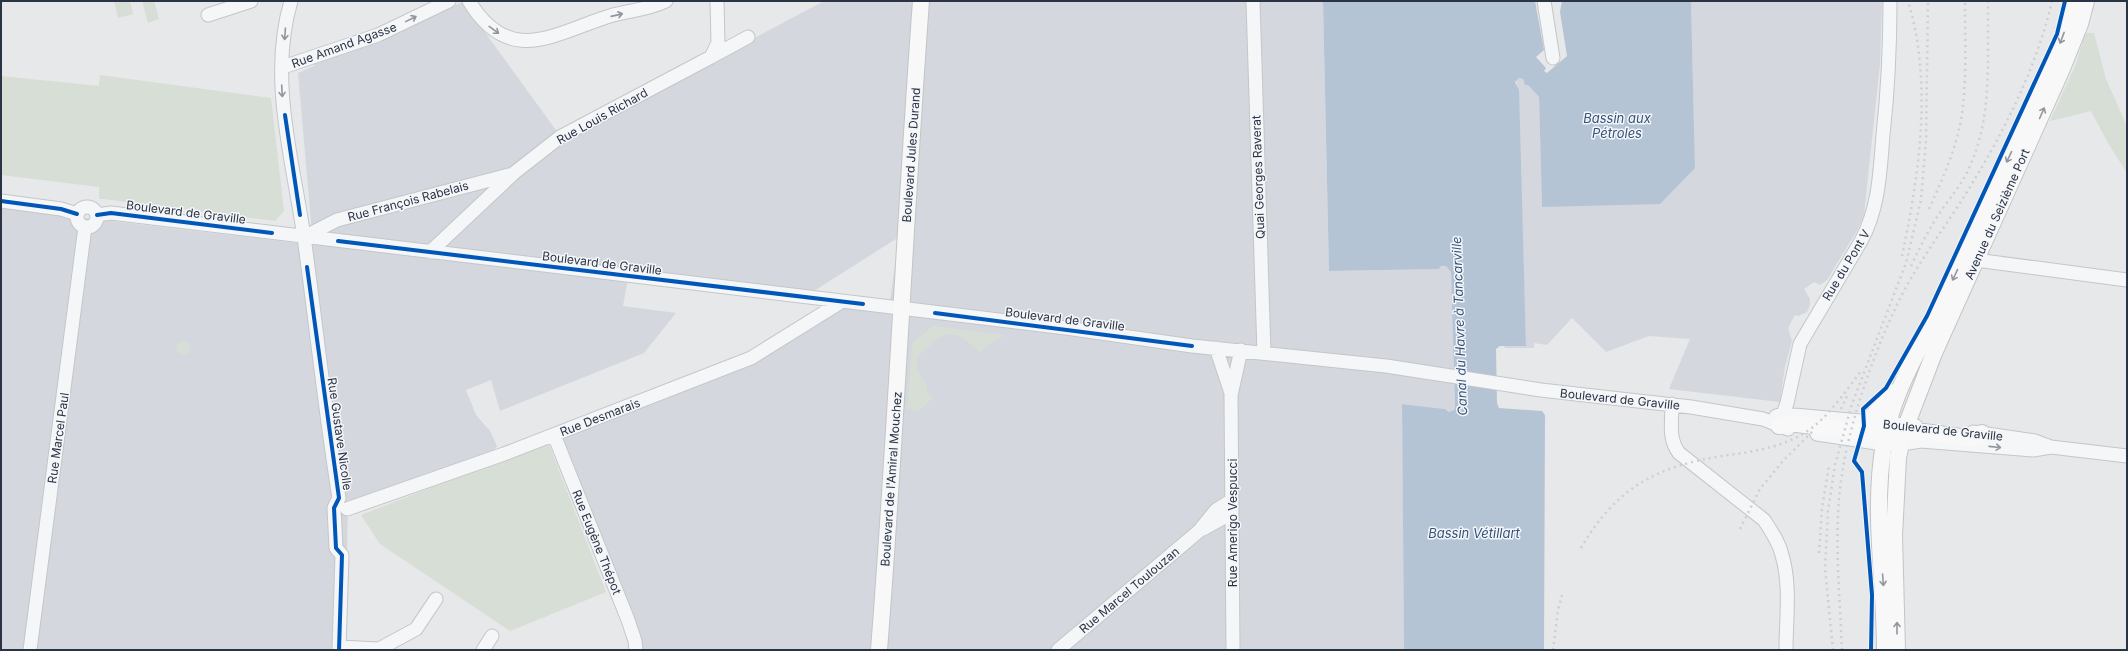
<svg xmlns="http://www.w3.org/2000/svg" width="2128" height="651" viewBox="0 0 2128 651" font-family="Inter,sans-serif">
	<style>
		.built { fill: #d4d7dd }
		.green { fill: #d6ded6 }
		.water { fill: #b4c4d5 }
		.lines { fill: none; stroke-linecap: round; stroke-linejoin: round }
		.minor-casing { stroke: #c4c6c8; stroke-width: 15 }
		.major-casing { stroke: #c2c5c8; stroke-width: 18 }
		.minor { stroke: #f5f6f7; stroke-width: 13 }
		.major { stroke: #f8f8f8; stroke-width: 16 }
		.rail { stroke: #cecfd2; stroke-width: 2.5; stroke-dasharray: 2 4; stroke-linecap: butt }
		.cycleway-casing { stroke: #f4f6f9; stroke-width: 6 }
		.cycleway { stroke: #0057b8; stroke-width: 4 }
		.oneway { stroke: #90959e }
		.oneway2 { stroke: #92969e }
		.labels { text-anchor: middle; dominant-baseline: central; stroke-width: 3; stroke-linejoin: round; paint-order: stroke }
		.street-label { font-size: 12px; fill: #2b3445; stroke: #f4f6f9 }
		.water-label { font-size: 13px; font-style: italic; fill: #34527a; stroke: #f4f6f9 }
	</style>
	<rect width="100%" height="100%" fill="#e6e8ea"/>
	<!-- built -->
	<path class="built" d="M824,1H1323L1329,271L1439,269L1441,266H1446L1451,272L1455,409L1449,412L1445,409L1402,404L1404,650H630L623,626L552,442L757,360L826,316L846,308L888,314L899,237L814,291L629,273L623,306L676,313L644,353L500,411L491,380L466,390L476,415L490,431L497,446L494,450L348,502L345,650H1V208L313,245L298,73L314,66L315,63L352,49L463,2L563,140Z
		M1691,1H1882L1880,64L1864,215L1858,229L1827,280L1820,285L1814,282L1804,289L1810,299V305L1807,312L1798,316L1795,315L1788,328L1792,341L1785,366L1780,402L1669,389L1690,339L1649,336L1606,352L1572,318L1547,345L1534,343V348H1505L1504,346L1526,345L1518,89L1516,80L1519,78L1523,79L1525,85H1528L1539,97L1542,207L1695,168Z"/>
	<!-- green -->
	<path class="green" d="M114,1H130L133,14L118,18Z
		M142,1H154L159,19L148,23Z
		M2085,33H2094L2106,79L2127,126V173L2108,143L2091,111L2050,121L2076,64Z
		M100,75L271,98L284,211L275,221L103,199H99V187L1,175V76L99,86Z
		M933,326L1005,335L987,345L980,352L960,336L946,334L936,340L918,356L917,369L927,386V393L933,398L918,411L907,409L912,343Z
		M176 348a7 7 0 1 1 14 0a7 7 0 1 1-14 0Z
		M548,442L606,592L510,631L380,544L361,515Z"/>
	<!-- water -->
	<path class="water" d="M1323,1H1535L1544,50L1536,57L1546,68L1544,71L1547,73L1567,56L1560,12L1562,1H1691L1695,168L1660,204L1542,207L1539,97L1528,85H1525L1523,79L1519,78L1515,82L1519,90L1526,346H1500L1496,349L1497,403L1499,408L1542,411L1545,415L1544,650H1404L1402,404L1445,409L1449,412L1455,409L1451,272L1446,266H1441L1439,269L1329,271Z"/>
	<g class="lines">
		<defs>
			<path id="minor" d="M291,1C268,79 293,160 304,237C316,324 325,411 339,498L334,508L336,548L342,555L339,650
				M469,1C510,69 556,32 613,15C632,10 647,10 666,1
				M1253,1L1264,353
				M1544,1L1553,58
				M208,15L251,1
				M711,57L748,37
				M283,67L378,35L449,1
				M1,201L61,209L77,214
				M77 217a10 10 0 1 1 20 0a10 10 0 1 1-20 0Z
				M97,215L111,213L1066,328L1192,346L1386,366L1541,390L1691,407L1763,419L1788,429
				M304,237L337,220L513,174
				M430,252L514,173L560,137L711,57L718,43L717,1
				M1976,260L2127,280
				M1216,348L1231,393
				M1672,404C1672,422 1668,439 1679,453L1764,520C1771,531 1779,542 1782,555C1791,585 1786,619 1786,650
				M1776,416L1783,414L1916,426
				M1779,426L1787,403L1800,344L1861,241C1879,208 1880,172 1883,135C1888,90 1890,46 1890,1
				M1973,432L2035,441L2051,447L2127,456
				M1817,434L1883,444H1901L1921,441L2033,450L2051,447
				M554,435L628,620L635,641L636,650
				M347,509L504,454L751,358L841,302
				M1203,529L1228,515L1232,516
				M339,647L379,649L416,629L436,599
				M30,650L85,227
				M483,650L492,636
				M1058,650L1199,531L1216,510L1232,500
				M1233,650L1231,395L1241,350"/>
			<path id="major" d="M1867,422L1894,392
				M1779,426L1789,423L1885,435L1924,432L1975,439L1981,436L1982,433
				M879,650C896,434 905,217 921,1
				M1885,650C1885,581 1872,512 1884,443C1891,395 1918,353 1938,310C1978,228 2015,145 2053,62L2069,21L2074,1
				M1897,650L1894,536L1898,458L1903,434L1934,353L2061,71L2080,24L2086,1"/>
		</defs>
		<!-- minor casing -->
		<use href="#minor" class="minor-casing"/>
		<!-- major casing -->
		<use href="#major" class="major-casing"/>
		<!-- minor -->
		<use href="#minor" class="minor"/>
		<!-- major -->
		<use href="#major" class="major"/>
		<!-- rail -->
		<path class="rail" d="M1929,209C1943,178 1957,147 1962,114C1967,77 1965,38 1965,1
			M1902,256C1919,176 1933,82 1908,1
			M1911,266C1919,249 1927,233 1937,217C1948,200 1962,185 1970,166C1993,115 1987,56 1988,1
			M1841,409L1848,394
			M1740,529L1760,489L1783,461L1814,430
			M1581,548C1616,488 1655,467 1722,456C1751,452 1781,448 1806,432C1828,418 1845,392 1861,371
			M1819,553L1822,508L1829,466
			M1553,650L1558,610L1562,595
			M1833,650L1825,568L1828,511L1835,465L1852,404L1906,263L1921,200L1926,140L1928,1
			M1842,650C1840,600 1835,549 1839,499C1844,438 1869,365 1895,309C1915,265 1946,227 1970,187C2005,130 2037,66 2052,1"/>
		<defs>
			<path id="cycleway" d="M285,115L300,215
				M1,201L61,209L77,214
				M97,215L111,213L272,233
				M338,241L863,304
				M307,267L339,498L334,508L336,548L342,555L339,650
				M935,313L1192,346
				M1871,650L1872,595L1862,472L1854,461L1864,426L1863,409L1886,388L1927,316L2057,34L2065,1"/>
		</defs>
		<!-- cycleway casing -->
		<use href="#cycleway" class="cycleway-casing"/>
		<!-- cycleway -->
		<use href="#cycleway" class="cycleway"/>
	</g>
	<!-- one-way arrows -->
	<defs><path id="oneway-shaft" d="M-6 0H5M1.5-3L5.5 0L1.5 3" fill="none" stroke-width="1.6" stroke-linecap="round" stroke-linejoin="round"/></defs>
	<g class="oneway">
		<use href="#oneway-shaft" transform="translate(617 15) rotate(-13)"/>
		<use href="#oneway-shaft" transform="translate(411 19) rotate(-26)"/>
		<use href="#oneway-shaft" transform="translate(494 30) rotate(36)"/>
		<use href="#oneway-shaft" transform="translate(285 34) rotate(94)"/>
		<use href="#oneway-shaft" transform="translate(282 91) rotate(87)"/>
		<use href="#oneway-shaft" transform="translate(1995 447) rotate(6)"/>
	</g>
	<g class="oneway2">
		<use href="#oneway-shaft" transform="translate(2062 38) rotate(111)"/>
		<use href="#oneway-shaft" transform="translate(2042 113) rotate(-66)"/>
		<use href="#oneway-shaft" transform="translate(2009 157) rotate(115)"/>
		<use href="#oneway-shaft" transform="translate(1955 275) rotate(115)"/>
		<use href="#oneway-shaft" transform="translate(1883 580) rotate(86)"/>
		<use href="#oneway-shaft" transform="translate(1897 628) rotate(-90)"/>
	</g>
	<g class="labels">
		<!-- street labels -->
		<g class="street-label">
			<text transform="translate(344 45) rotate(-20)">Rue Amand Agasse</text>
			<text transform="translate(602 116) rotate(-29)">Rue Louis Richard</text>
			<text transform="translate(911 155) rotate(-86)">Boulevard Jules Durand</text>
			<text transform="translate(1258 177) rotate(-92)">Quai Georges Raverat</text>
			<text transform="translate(408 201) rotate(-15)">Rue François Rabelais</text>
			<text transform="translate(186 212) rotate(7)">Boulevard de Graville</text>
			<text transform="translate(1997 214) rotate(-66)">Avenue du Seizième Port</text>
			<text transform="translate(602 263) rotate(7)">Boulevard de Graville</text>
			<text transform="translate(1846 265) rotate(-59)">Rue du Pont V</text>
			<text transform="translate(1065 319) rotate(7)">Boulevard de Graville</text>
			<text transform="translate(1620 399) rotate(6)">Boulevard de Graville</text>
			<text transform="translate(600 417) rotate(-21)">Rue Desmarais</text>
			<text transform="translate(1943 430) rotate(6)">Boulevard de Graville</text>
			<text transform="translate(340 434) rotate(82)">Rue Gustave Nicolle</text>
			<text transform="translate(58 438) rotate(-82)">Rue Marcel Paul</text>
			<text transform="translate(891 479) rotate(-86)">Boulevard de l'Amiral Mouchez</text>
			<text transform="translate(1232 523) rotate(-90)">Rue Amerigo Vespucci</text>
			<text transform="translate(597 542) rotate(68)">Rue Eugène Thépot</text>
			<text transform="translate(1129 590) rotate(-40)">Rue Marcel Toulouzan</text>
		</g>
		<!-- water labels -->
		<g class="water-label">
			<text x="1617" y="118">Bassin aux<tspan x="1617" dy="15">Pétroles</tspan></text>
			<text transform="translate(1459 326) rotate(-92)">Canal du Havre à Tancarville</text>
			<text x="1474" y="533">Bassin Vétillart</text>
		</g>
	</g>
	<!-- border -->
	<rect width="2128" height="651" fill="none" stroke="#2b3445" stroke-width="4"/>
</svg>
